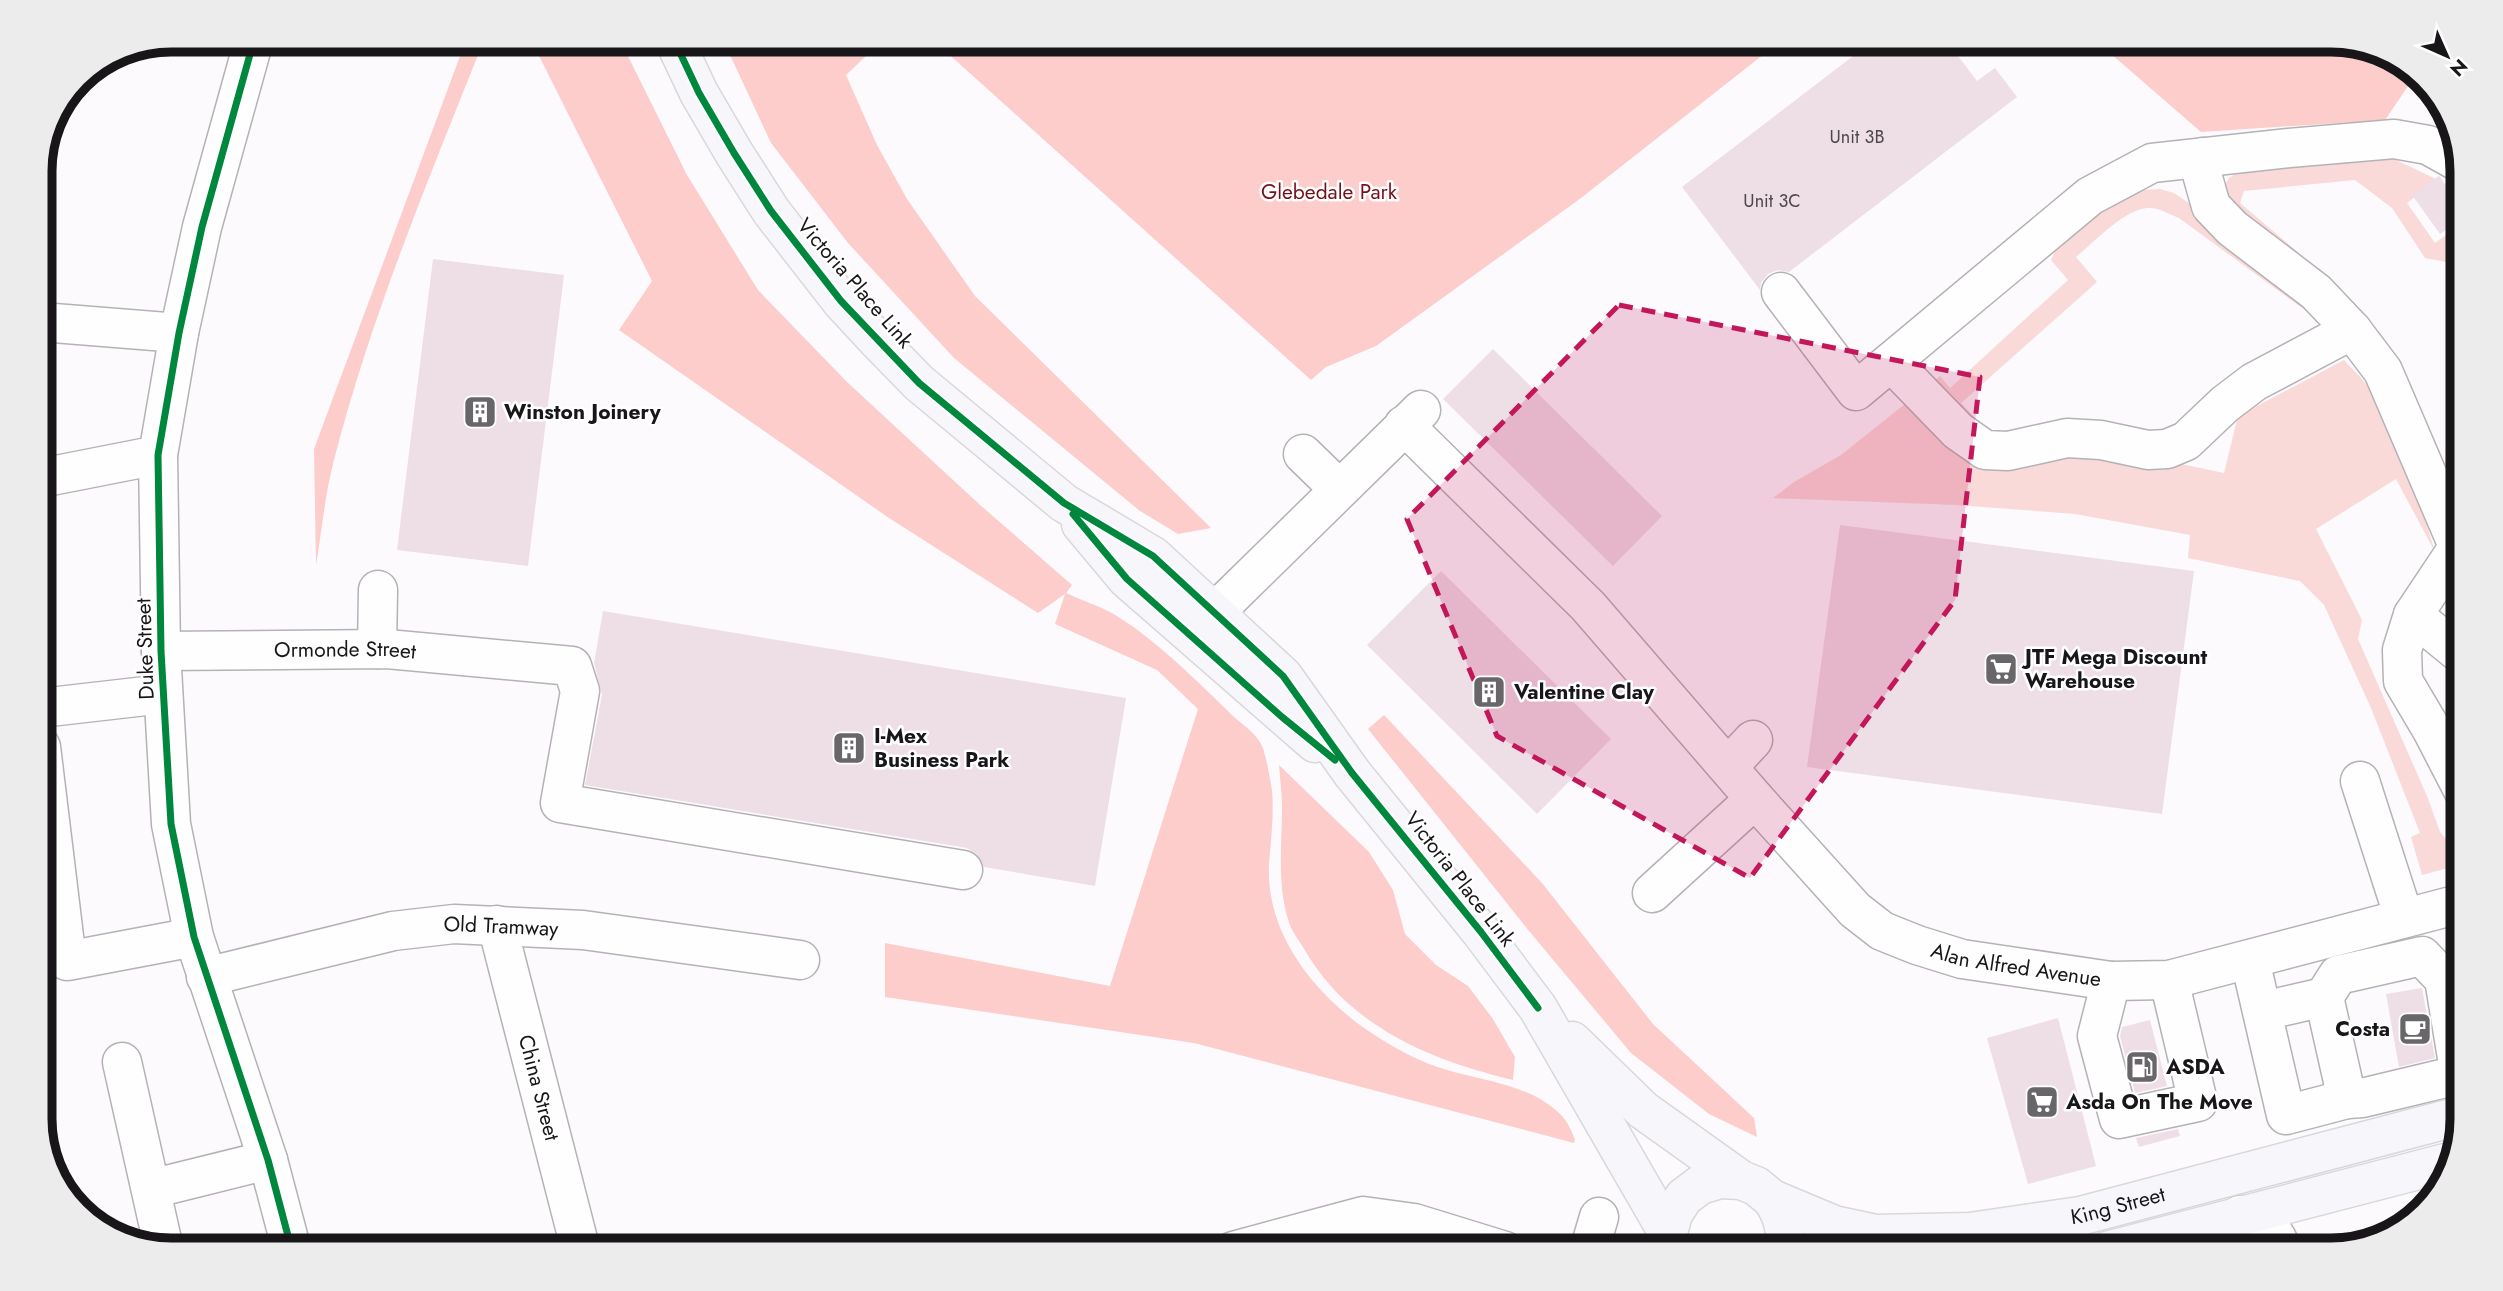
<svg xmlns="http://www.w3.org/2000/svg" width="2503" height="1291" viewBox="0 0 2503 1291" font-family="Jost,sans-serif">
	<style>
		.green { fill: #fad9d9 }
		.forest { fill: #fdcdcc }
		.building { fill: #eedee6 }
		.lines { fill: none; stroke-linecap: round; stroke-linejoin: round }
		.minor-casing { stroke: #b4b2b5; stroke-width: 41 }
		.major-casing { stroke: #d9d8d9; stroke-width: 41 }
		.minor { stroke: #fffeff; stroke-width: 38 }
		.major { stroke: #f7f6fa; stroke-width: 38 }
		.cycleway-casing { stroke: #fff; stroke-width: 11 }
		.cycleway { stroke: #00873e; stroke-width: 7 }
		.marked { fill: #c2185b; fill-opacity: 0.2; stroke: #c2185b; stroke-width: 5; stroke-dasharray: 14 9; stroke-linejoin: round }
		.labels { text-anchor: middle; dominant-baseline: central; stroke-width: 5; stroke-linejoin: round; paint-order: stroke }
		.number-label { font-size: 18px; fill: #4e484c }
		.park-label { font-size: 21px; fill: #75111c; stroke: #fff }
		.street-label { font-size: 21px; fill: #181618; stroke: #fff }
		.poi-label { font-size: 21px; font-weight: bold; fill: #181618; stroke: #fff; text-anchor: start }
		.rim { fill: none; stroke: #181618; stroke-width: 9 }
	</style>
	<rect width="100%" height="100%" fill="#fcfafd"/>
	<!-- green -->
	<path class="green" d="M2377,151L2438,180L2407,203L2435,243L2463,223L2460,407L2463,434V507H2459L2444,480L2456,264L2425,258L2392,208L2355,180L2244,191L2240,203L2300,254L2338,291L2273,248L2221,191L2229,178L2244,168Z
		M2160,189L2174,193L2193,206L2330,320L2309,313L2179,218C2169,214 2158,207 2148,208C2126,208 2093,243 2076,257L2097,282L1961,403L1994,438L1926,388L1940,376L1950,388L2068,280L2051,260L2060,240L2102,205L2142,190Z
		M2344,360C2353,370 2363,379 2370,389C2402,439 2418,496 2435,552L2396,479L2316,529L2362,620L2358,639L2427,796L2440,832L2454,848L2463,854V864L2422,875L2411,837L2420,833L2371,708L2324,605L2300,581L2188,558L2190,535L2075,514L1957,505L1773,498L1794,482L1841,455L1910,400L2030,457L2143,456L2224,473L2238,416Z"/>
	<!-- forest -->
	<path class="forest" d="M466,40H484C429,178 371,316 334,460C325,494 322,530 316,565L314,449Z
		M531,40H620L687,175L758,290L847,382L979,504L1072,585L1066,593C1081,600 1096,605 1110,612C1150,634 1198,682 1231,714C1240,723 1256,733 1261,744C1266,753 1270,779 1272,790C1274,815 1271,840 1269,864C1267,909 1285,946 1312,980C1342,1016 1380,1042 1422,1061C1466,1081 1528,1079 1563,1117C1568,1123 1572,1132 1575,1140L1574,1143L1194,1043L885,997V943L1110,986L1198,709L1157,670L1055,624L1065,594L1038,613L889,518L619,330L652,281Z
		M723,40H883L846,75L877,145L907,199L975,296L1211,528L1178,534L1140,511L954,358L848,243L771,143Z
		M933,40H1782L1581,198L1376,346L1326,367L1311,380Z
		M2095,40H2332L2390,54L2415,76L2385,120L2201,132Z
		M1384,715L1542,883L1653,1024L1754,1118L1757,1137L1709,1114L1631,1053L1529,931L1368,729Z
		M1279,765L1369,852L1393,890L1405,934L1436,965L1468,986L1493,1019L1515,1057L1513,1080C1430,1060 1347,1026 1303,947C1298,939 1290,929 1288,919C1277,883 1282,845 1282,808C1282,793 1280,779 1279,765Z"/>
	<!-- building -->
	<path class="building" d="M1874,40H1946L1977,81L1995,68L2017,97L1789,272L1778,270L1768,274L1761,283L1760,290L1682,187Z
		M2439,176L2462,207L2463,218L2440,234L2412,195Z
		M433,259L564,275L528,566L397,550Z
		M1493,349L1662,516L1613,566L1443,399Z
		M1840,525L2194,571L2162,814L1807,767Z
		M1441,571L1611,739L1537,814L1367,645Z
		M603,611L1126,698L1095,886L984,867L977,854L967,848L585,785L602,695L594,663Z
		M2422,988L2435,1058L2399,1067L2386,994Z
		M2058,1018L2096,1166L2028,1184L1987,1038Z
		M2150,1020L2167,1086L2135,1093L2120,1036L2122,1027Z
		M2178,1129L2180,1136L2139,1147L2136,1138Z"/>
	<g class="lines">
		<defs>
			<g id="minor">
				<path d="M254,40L202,227L179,333L158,455L161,651L171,824L194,937L268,1160L292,1251"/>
				<path d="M2203,157L2202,174L2211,206L2232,228L2316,292L2352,330L2383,371L2458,546"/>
				<path d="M1781,292L1856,391L2090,196L2152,163L2289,148L2394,139L2428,145L2462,164"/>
				<path d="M41,322L179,333"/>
				<path d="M1891,362L1958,431L1985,450L2008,451L2067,438L2101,440L2148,450L2167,449L2186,441L2225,404L2254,382L2352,330"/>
				<path id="s1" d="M1404,425L1588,606L1755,799L1855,910L1882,931L1917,945L1962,959L2111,981L2169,980L2463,903"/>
				<path d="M1303,454L1339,489"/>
				<path d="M41,478L158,455"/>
				<path d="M2463,540L2413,615L2402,650L2403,681L2432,730L2463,790"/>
				<path d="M1216,611L1421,410"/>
				<path d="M2413,615L2463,656"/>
				<path d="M377,649L378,590"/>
				<path id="s2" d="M161,651L387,649L572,666L580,691L560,803L963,870"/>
				<path d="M41,708L163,694"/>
				<path d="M41,747L67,961L194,937"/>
				<path d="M1728,767L1753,740"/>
				<path d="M2360,781L2404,918"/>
				<path d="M1652,893L1755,799"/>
				<path id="s3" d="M497,925L581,1251"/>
				<path d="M2250,960L2286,1115L2347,1099L2324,997L2263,1011"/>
				<path id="s4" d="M206,977L393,931L454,924L583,930L800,960"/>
				<path d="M2111,981L2097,1036L2119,1119L2198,1102L2169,980"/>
				<path d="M2324,997L2338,975L2422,956L2444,979L2458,1064L2454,1076L2362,1098L2347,1099"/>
				<path d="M122,1062L164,1249"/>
				<path d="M151,1189L268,1160"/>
				<path d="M2240,1215C2263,1224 2274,1225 2282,1251"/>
				<path d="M1233,1251L1363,1216L1414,1223L1505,1251"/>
				<path d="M1589,1251L1599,1217"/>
			</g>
			<g id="major">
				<path d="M674,40L699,93L734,153L771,211L841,301L879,342L919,383L1064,503L1153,556L1283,676L1352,773L1481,932L1538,1008L1668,1233"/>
				<path d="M1081,524L1127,579L1315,743"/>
				<path d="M1572,1041L1643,1110L1741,1180"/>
				<path d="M1772,1199C1783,1216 1787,1230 1784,1251"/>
				<path id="s5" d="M1669,1249L1668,1233L1673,1214L1684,1197L1700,1185L1720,1179L1741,1180L1756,1186L1772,1199L1834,1225L1876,1234L1970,1232L2080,1216L2463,1115"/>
				<path d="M2107,1251L2453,1161"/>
			</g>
		</defs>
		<!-- minor casing -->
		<use href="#minor" class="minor-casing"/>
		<!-- major casing -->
		<use href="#major" class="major-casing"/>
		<!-- minor -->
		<use href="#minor" class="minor"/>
		<!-- major -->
		<use href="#major" class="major"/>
		<defs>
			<path id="cycleway" d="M254,40L202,227L179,333L158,455L161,651L171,824L194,937L268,1160L292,1251
				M674,40L699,93L734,153L771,211L841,301L919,383L1064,503L1153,556L1283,676L1352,773L1481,932L1538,1008
				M1073,514L1127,579L1282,717L1335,760"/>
		</defs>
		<!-- cycleway casing -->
		<use href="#cycleway" class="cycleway-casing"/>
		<!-- cycleway -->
		<use href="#cycleway" class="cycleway"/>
	</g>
	<!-- marked area -->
	<path class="marked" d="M1619,305L1980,377L1955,600L1750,878L1497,736L1407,519Z"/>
	<!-- icons -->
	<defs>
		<symbol id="building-square" viewBox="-11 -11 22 22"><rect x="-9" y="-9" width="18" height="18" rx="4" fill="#686668" stroke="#fff"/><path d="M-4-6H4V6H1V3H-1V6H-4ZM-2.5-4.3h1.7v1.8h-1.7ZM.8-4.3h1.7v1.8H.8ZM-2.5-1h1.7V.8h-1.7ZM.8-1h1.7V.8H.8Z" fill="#fff"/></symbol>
		<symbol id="supermarket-square" viewBox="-11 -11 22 22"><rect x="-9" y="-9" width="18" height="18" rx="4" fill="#686668" stroke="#fff"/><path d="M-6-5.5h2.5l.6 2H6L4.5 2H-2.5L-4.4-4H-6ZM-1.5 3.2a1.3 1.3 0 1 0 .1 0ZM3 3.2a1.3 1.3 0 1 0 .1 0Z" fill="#fff"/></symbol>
		<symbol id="cafe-square" viewBox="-11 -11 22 22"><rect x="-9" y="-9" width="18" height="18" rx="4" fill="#686668" stroke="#fff"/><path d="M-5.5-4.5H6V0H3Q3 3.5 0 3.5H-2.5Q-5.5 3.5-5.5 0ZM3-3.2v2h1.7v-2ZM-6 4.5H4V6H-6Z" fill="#fff"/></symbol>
		<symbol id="fuel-square" viewBox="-11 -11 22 22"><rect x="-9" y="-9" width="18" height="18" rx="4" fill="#686668" stroke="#fff"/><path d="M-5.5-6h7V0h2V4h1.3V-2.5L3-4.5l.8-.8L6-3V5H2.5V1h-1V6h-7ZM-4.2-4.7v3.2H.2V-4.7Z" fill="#fff"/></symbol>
	</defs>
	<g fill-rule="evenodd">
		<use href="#building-square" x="461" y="393" width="38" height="38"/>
		<use href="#supermarket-square" x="1982" y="650" width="38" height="38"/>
		<use href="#building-square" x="1470" y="673" width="38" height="38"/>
		<use href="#building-square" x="830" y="729" width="38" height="38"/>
		<use href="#cafe-square" x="2396" y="1010" width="38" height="38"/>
		<use href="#fuel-square" x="2123" y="1048" width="38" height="38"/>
		<use href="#supermarket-square" x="2023" y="1083" width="38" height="38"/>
	</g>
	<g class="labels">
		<!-- number labels -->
		<g class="number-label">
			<text x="1857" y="137">Unit 3B</text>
			<text x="1772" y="201">Unit 3C</text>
		</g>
		<!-- park labels -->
		<g class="park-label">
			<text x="1329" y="192">Glebedale Park</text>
		</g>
		<!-- street labels -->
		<g class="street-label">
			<text transform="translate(855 283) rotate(49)">Victoria Place Link</text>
			<text transform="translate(145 649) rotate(-92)">Duke Street</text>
			<text stroke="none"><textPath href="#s2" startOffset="184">Ormonde Street</textPath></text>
			<text transform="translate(1460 879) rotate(52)">Victoria Place Link</text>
			<text stroke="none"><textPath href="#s4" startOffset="301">Old Tramway</textPath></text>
			<text stroke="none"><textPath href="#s1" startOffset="836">Alan Alfred Avenue</textPath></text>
			<text stroke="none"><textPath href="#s3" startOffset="168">China Street</textPath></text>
			<text stroke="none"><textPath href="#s5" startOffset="509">King Street</textPath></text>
		</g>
		<!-- poi labels -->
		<g class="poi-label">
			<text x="504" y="412">Winston Joinery</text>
			<text x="2025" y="657">JTF Mega Discount<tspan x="2025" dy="24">Warehouse</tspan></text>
			<text x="1514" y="692">Valentine Clay</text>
			<text x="874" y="736">I-Mex<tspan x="874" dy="24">Business Park</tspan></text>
			<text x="2390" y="1029" text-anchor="end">Costa</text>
			<text x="2166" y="1067">ASDA</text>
			<text x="2066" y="1102">Asda On The Move</text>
		</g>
	</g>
	<!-- crop -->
	<path d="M0 0H2503V1291H0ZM171 52H2331A119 119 0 0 1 2450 171V1119A119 119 0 0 1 2331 1238H171A119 119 0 0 1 52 1119V171A119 119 0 0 1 171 52Z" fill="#edeced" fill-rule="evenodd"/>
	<path class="rim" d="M171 52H2331A119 119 0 0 1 2450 171V1119A119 119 0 0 1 2331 1238H171A119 119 0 0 1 52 1119V171A119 119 0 0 1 171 52Z"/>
	<!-- north arrow -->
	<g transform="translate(2447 56) rotate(135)" stroke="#ffffff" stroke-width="5" paint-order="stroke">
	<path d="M0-5L12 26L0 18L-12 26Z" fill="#181618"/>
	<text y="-10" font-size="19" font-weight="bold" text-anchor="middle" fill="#181618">N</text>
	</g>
</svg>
